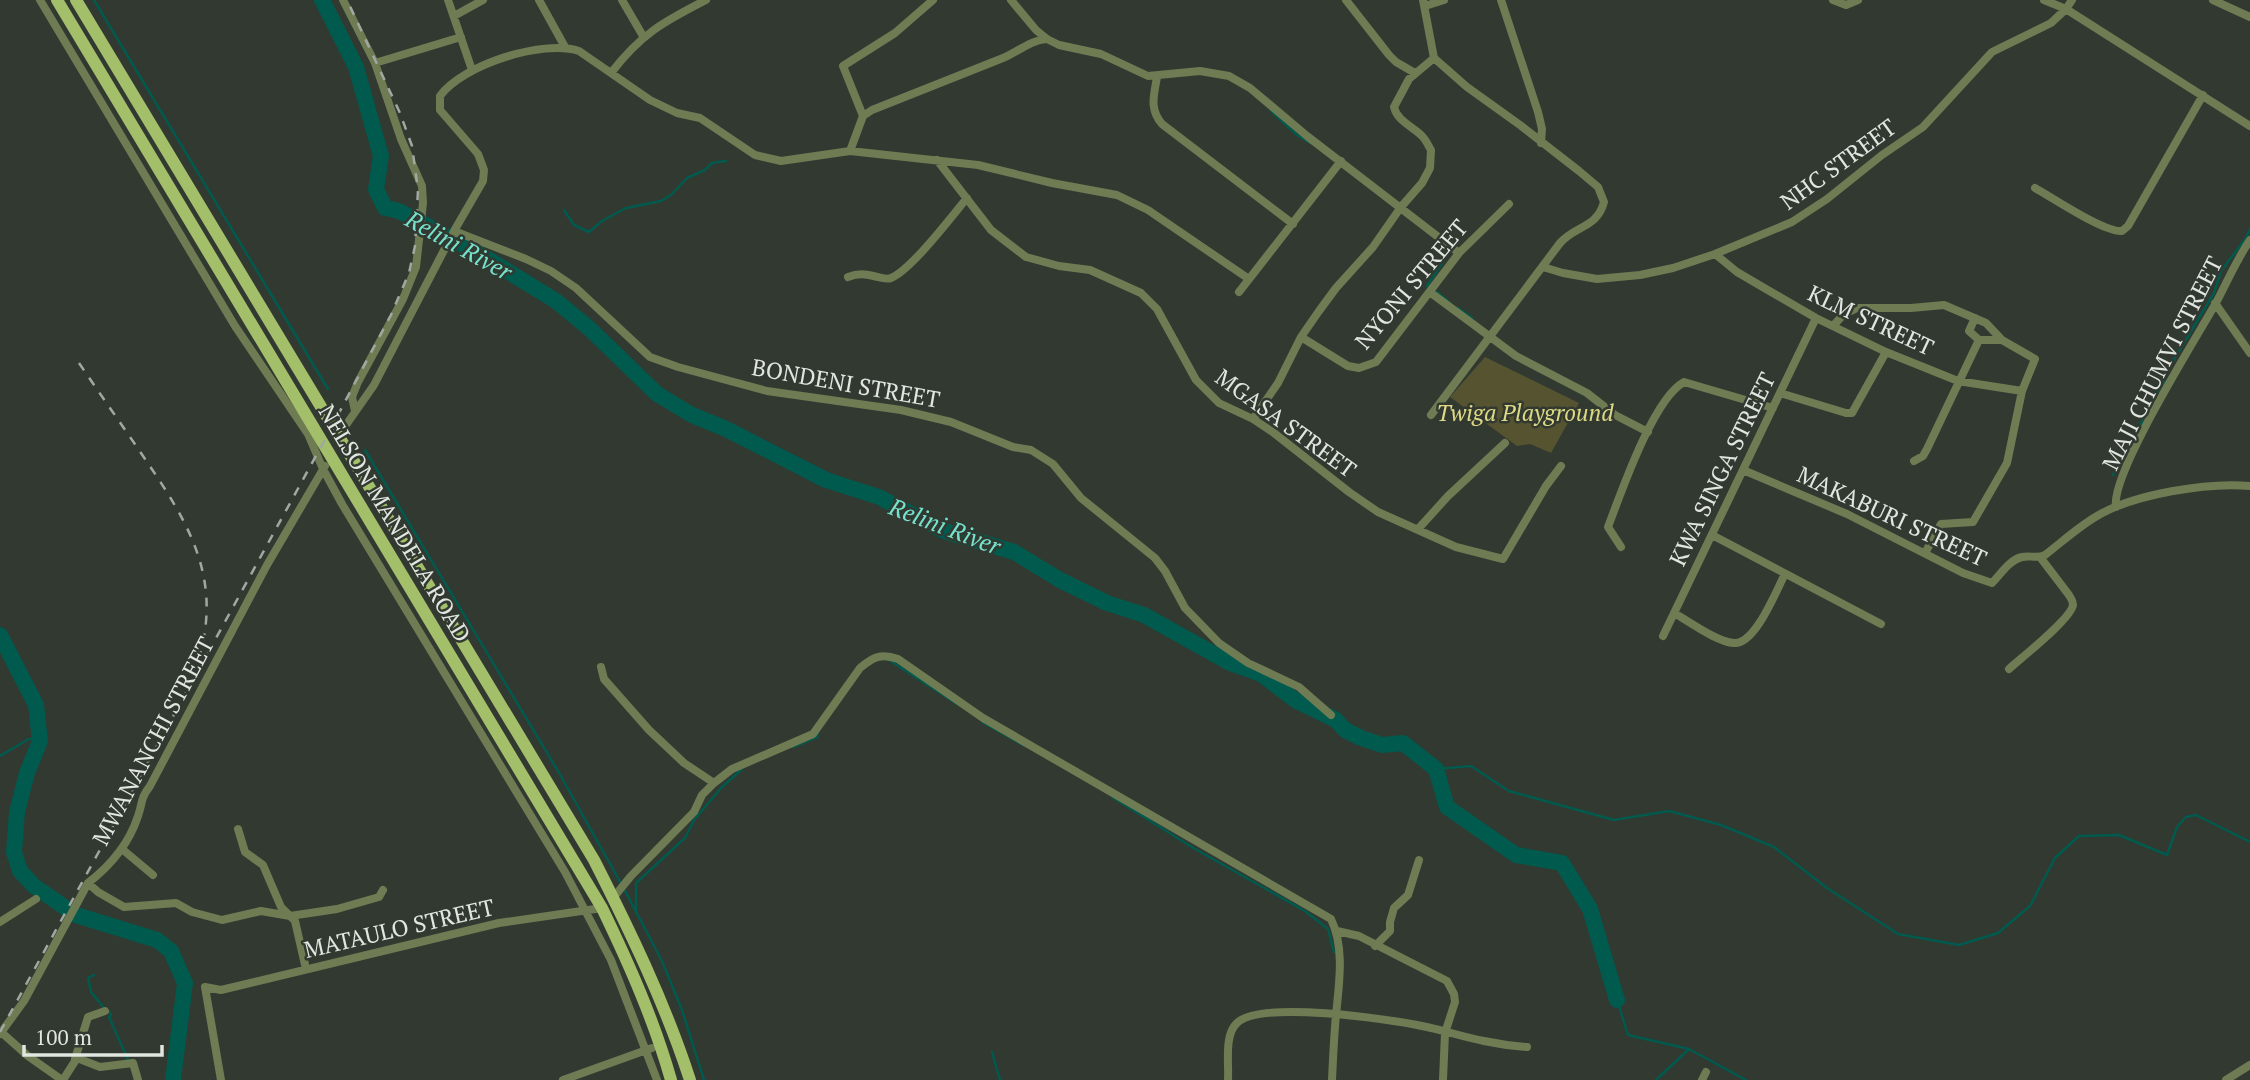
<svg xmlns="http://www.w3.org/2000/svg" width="2250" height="1080" viewBox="0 0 2250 1080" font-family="'PT Serif',serif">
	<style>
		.green { fill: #555330 }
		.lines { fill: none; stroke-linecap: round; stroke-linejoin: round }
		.stream { stroke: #005a4d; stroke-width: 2.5 }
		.river { stroke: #005a4d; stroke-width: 16 }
		.minor { stroke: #6e7b53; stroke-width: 8 }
		.primary { stroke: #a3bf6a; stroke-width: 12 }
		.rail { stroke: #a2a7a1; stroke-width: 2.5; stroke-dasharray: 9 9; stroke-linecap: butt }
		.labels { text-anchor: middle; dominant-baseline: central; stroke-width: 5; stroke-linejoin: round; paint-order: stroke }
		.street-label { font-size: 23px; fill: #e1e6e1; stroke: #323931 }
		.park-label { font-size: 23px; font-style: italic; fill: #ded985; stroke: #323931 }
		.water-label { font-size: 24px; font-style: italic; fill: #75e2cd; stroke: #323931 }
	</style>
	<rect width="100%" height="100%" fill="#323931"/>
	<!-- green -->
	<path class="green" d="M1485,357L1579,403L1551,453L1530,444L1517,446L1450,397Z"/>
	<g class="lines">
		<!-- stream -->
		<path class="stream" d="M94,0L328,389
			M1270,110L1297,135L1310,143
			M564,210L574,225L589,232L602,221L626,208L661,201L671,195L687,178L705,170L712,163L726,161
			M1427,286L1446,257L1445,247
			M1437,292L1449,302
			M1458,308L1472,318
			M365,450L558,771L623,887L662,961L682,1010L704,1080
			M2113,475L2134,440L2151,400L2162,387L2170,366L2214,293L2221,271L2246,238L2250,229
			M889,660L957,704
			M982,722L1025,746
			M793,747L817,737L818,731
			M0,756L29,739H39L40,741
			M1436,769L1471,766L1509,791L1614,820L1669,811L1721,825L1774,847L1827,888L1898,934L1959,945L1998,933L2030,906L2055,858L2079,836L2119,835L2167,855L2177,827L2186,817L2196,815L2250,842
			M1112,797L1195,849L1305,911L1328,929L1334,952
			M636,911V883L685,838L694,820L721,788L742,769
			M94,975L88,978L91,992L104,1008
			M1617,1000L1628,1035L1689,1049L1746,1080
			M109,1011L111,1015L109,1017L129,1062
			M992,1052L1000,1080
			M1656,1080L1689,1049"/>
		<!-- river -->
		<path class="river" d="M322,0L356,67L381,156L376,189L385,208L399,211L473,250L556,301L590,329L657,394L692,415L726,429L826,480L879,497L944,531L1014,552L1060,580L1107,603L1144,615L1230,663L1261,674L1295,700L1336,720L1345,730L1361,738L1382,745L1403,743L1436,769L1447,807L1516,855L1562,863L1590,909L1617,1000
			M0,635L36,705L40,741L27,773L17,812L14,852L20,871L34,886L76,915L157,940L171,951L185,983L173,1080"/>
		<!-- minor -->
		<path class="minor" d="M40,0L235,326L308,434L323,469L342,504L565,872L611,960L657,1080
			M343,0L375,63L401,139L422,186L423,203L416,267L403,299L358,382L352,397L355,411
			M448,0L472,70
			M539,0L565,47
			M622,0L643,36
			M1011,0L1036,30L1047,39L1059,45L1101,54L1148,76L1200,71L1229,76L1250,88L1307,136L1459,253
			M1346,0L1389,55L1396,62L1415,73
			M1423,0L1434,58L1467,87L1520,125L1579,171L1598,187L1604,202C1597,228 1576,225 1560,243L1431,415
			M1501,0L1538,112L1542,129L1541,143
			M1833,0L1846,5L1858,0
			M2044,0L2066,9L2250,126
			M2213,0L2250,17
			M1425,6L1444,0
			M454,16L483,0
			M375,63L461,37
			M611,73C641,34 663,22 706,0
			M1157,77C1154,95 1149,109 1162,124L1293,224
			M863,116L843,66L895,33L933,0
			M850,151L863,116L872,110L1003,58C1018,52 1030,40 1047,39
			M937,160L991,230L1026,257L1059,266L1090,270L1141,293L1157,309L1196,380L1219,403L1253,419L1274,433L1349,492L1378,512L1456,547L1503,559L1546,486L1561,466
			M2035,188C2053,198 2105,233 2122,231L2128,226L2203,95
			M454,231L526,259L551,271L576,288L650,357L678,367L767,391L901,410L951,422L1013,447L1031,450L1053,464L1081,498L1155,558L1165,571L1185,608L1219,643L1248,663L1299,687L1331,715
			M1715,254L1737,272L1766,289L1816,318L1886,352L1958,381L2022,391
			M1543,267L1563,273L1597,279L1640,275L1673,268L1715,254L1792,222L1827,199L1882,155L1923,127L1992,52L2051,23L2066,9L2072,0
			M848,277C869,269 881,282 891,278C911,270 952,216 967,198
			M1239,292L1341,161
			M1431,293L1516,356L1587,393L1615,415L1648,432
			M2215,303L2250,353
			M1833,326L1843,315L1857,308H1911L1944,305L1986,323L2002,340L2035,359L2022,391L2007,463L1973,522L1941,524L1925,553
			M1301,337L1348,366L1359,368L1376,362L1459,253L1509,204
			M1979,340H2002
			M1780,393L1846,413H1852L1886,352
			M1253,419L1278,383L1301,337L1319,311L1336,288L1373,247L1401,207L1422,183L1430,168L1431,150C1428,145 1426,140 1422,136C1412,126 1397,121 1394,107L1409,79L1434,58
			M339,435L374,385L454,231L483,181L484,170L478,154L440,110V96C462,65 543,39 579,51L650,100L677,113L700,118L755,155L781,161L850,151L978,165L1052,183L1117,195L1148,210L1249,279
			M1914,461L1923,456L1927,449L1978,342L1979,340L1969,331L1975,318
			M1743,470L1847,514L1963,573L1992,583C2001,574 2009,560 2022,557C2030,555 2037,559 2045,555C2062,542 2078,527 2097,516C2134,494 2208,482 2250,486
			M2116,507C2110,474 2197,337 2217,301C2228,280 2237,259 2250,240
			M1419,528L1448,496L1505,443
			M1712,535L1881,624
			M1621,547L1608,527C1621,493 1653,399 1684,382L1773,408
			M1674,613C1690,622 1717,642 1734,643C1755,645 1776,591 1785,574
			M1663,636L1816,318
			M601,667L604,679L649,730L684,763L714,783
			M2009,669C2021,658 2071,619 2073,605C2073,600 2071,599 2069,595L2040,557
			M238,829L245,852L263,865L281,907L295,921L306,969
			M122,849L153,875
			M88,883L98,892L124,907L176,903L192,912L222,920L261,911L290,916L337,909L379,897L383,890
			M613,898L631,876L694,812L702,795L714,783L732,769L813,734L860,668C873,657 881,653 898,659L983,718L1331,919C1345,948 1339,984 1336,1015C1334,1036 1333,1058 1332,1080
			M0,922L36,899
			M1337,931L1359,936L1447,981L1454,994L1455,1002L1445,1033L1443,1080
			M1375,946L1390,931V922L1394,908L1408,895L1419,860
			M1,1032L28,1056L62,1080
			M0,1034L24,1001L88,883C110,866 129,844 138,816C143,802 140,799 150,786L267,565L325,466
			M75,1059L88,1017L105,1011
			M63,1080L77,1058L100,1067L133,1063L138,1080
			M221,1080L205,987L221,990L499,923L602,908
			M563,1080L652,1048
			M1228,1080C1229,1063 1224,1035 1237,1023C1260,1000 1388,1019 1422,1026C1443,1030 1463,1037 1484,1041C1498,1044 1513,1046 1527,1047
			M1702,1080L1706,1072
			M2226,1080L2250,1065"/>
		<!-- primary -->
		<path class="primary" d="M57,0L602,908C629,964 654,1020 671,1080
			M76,0L594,860C630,931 665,1003 690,1080"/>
		<!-- rail -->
		<path class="rail" d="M79,363C100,394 122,425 143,456C186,519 222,575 200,654
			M0,1032L323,443L391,315L409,273L415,246L418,190L412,146L400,113L347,0"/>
	</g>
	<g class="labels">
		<!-- street labels -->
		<g class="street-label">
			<text transform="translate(1838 164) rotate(-36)">NHC STREET</text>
			<text transform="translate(1411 284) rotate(-50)">NYONI STREET</text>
			<text transform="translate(1871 320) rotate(25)">KLM STREET</text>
			<text transform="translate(2162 363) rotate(-63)">MAJI CHUMVI STREET</text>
			<text transform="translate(846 383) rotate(10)">BONDENI STREET</text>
			<text transform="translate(1286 423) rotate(36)">MGASA STREET</text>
			<text transform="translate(1722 469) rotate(-64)">KWA SINGA STREET</text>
			<text transform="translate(1892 516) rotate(25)">MAKABURI STREET</text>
			<text transform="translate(395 523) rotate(59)">NELSON MANDELA ROAD</text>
			<text transform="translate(153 741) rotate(-62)">MWANANCHI STREET</text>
			<text transform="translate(399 928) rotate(-13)">MATAULO STREET</text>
		</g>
		<!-- park labels -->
		<g class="park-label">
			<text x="1525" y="412">Twiga Playground</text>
		</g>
		<!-- water labels -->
		<g class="water-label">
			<text transform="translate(459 245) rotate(29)">Relini River</text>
			<text transform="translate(945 526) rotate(21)">Relini River</text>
		</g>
	</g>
	<!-- scale -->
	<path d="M24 1045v10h138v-10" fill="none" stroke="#e1e6e1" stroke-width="3.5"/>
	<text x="35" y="1045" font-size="21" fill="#e1e6e1" stroke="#323931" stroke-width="5" paint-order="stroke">100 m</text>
</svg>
